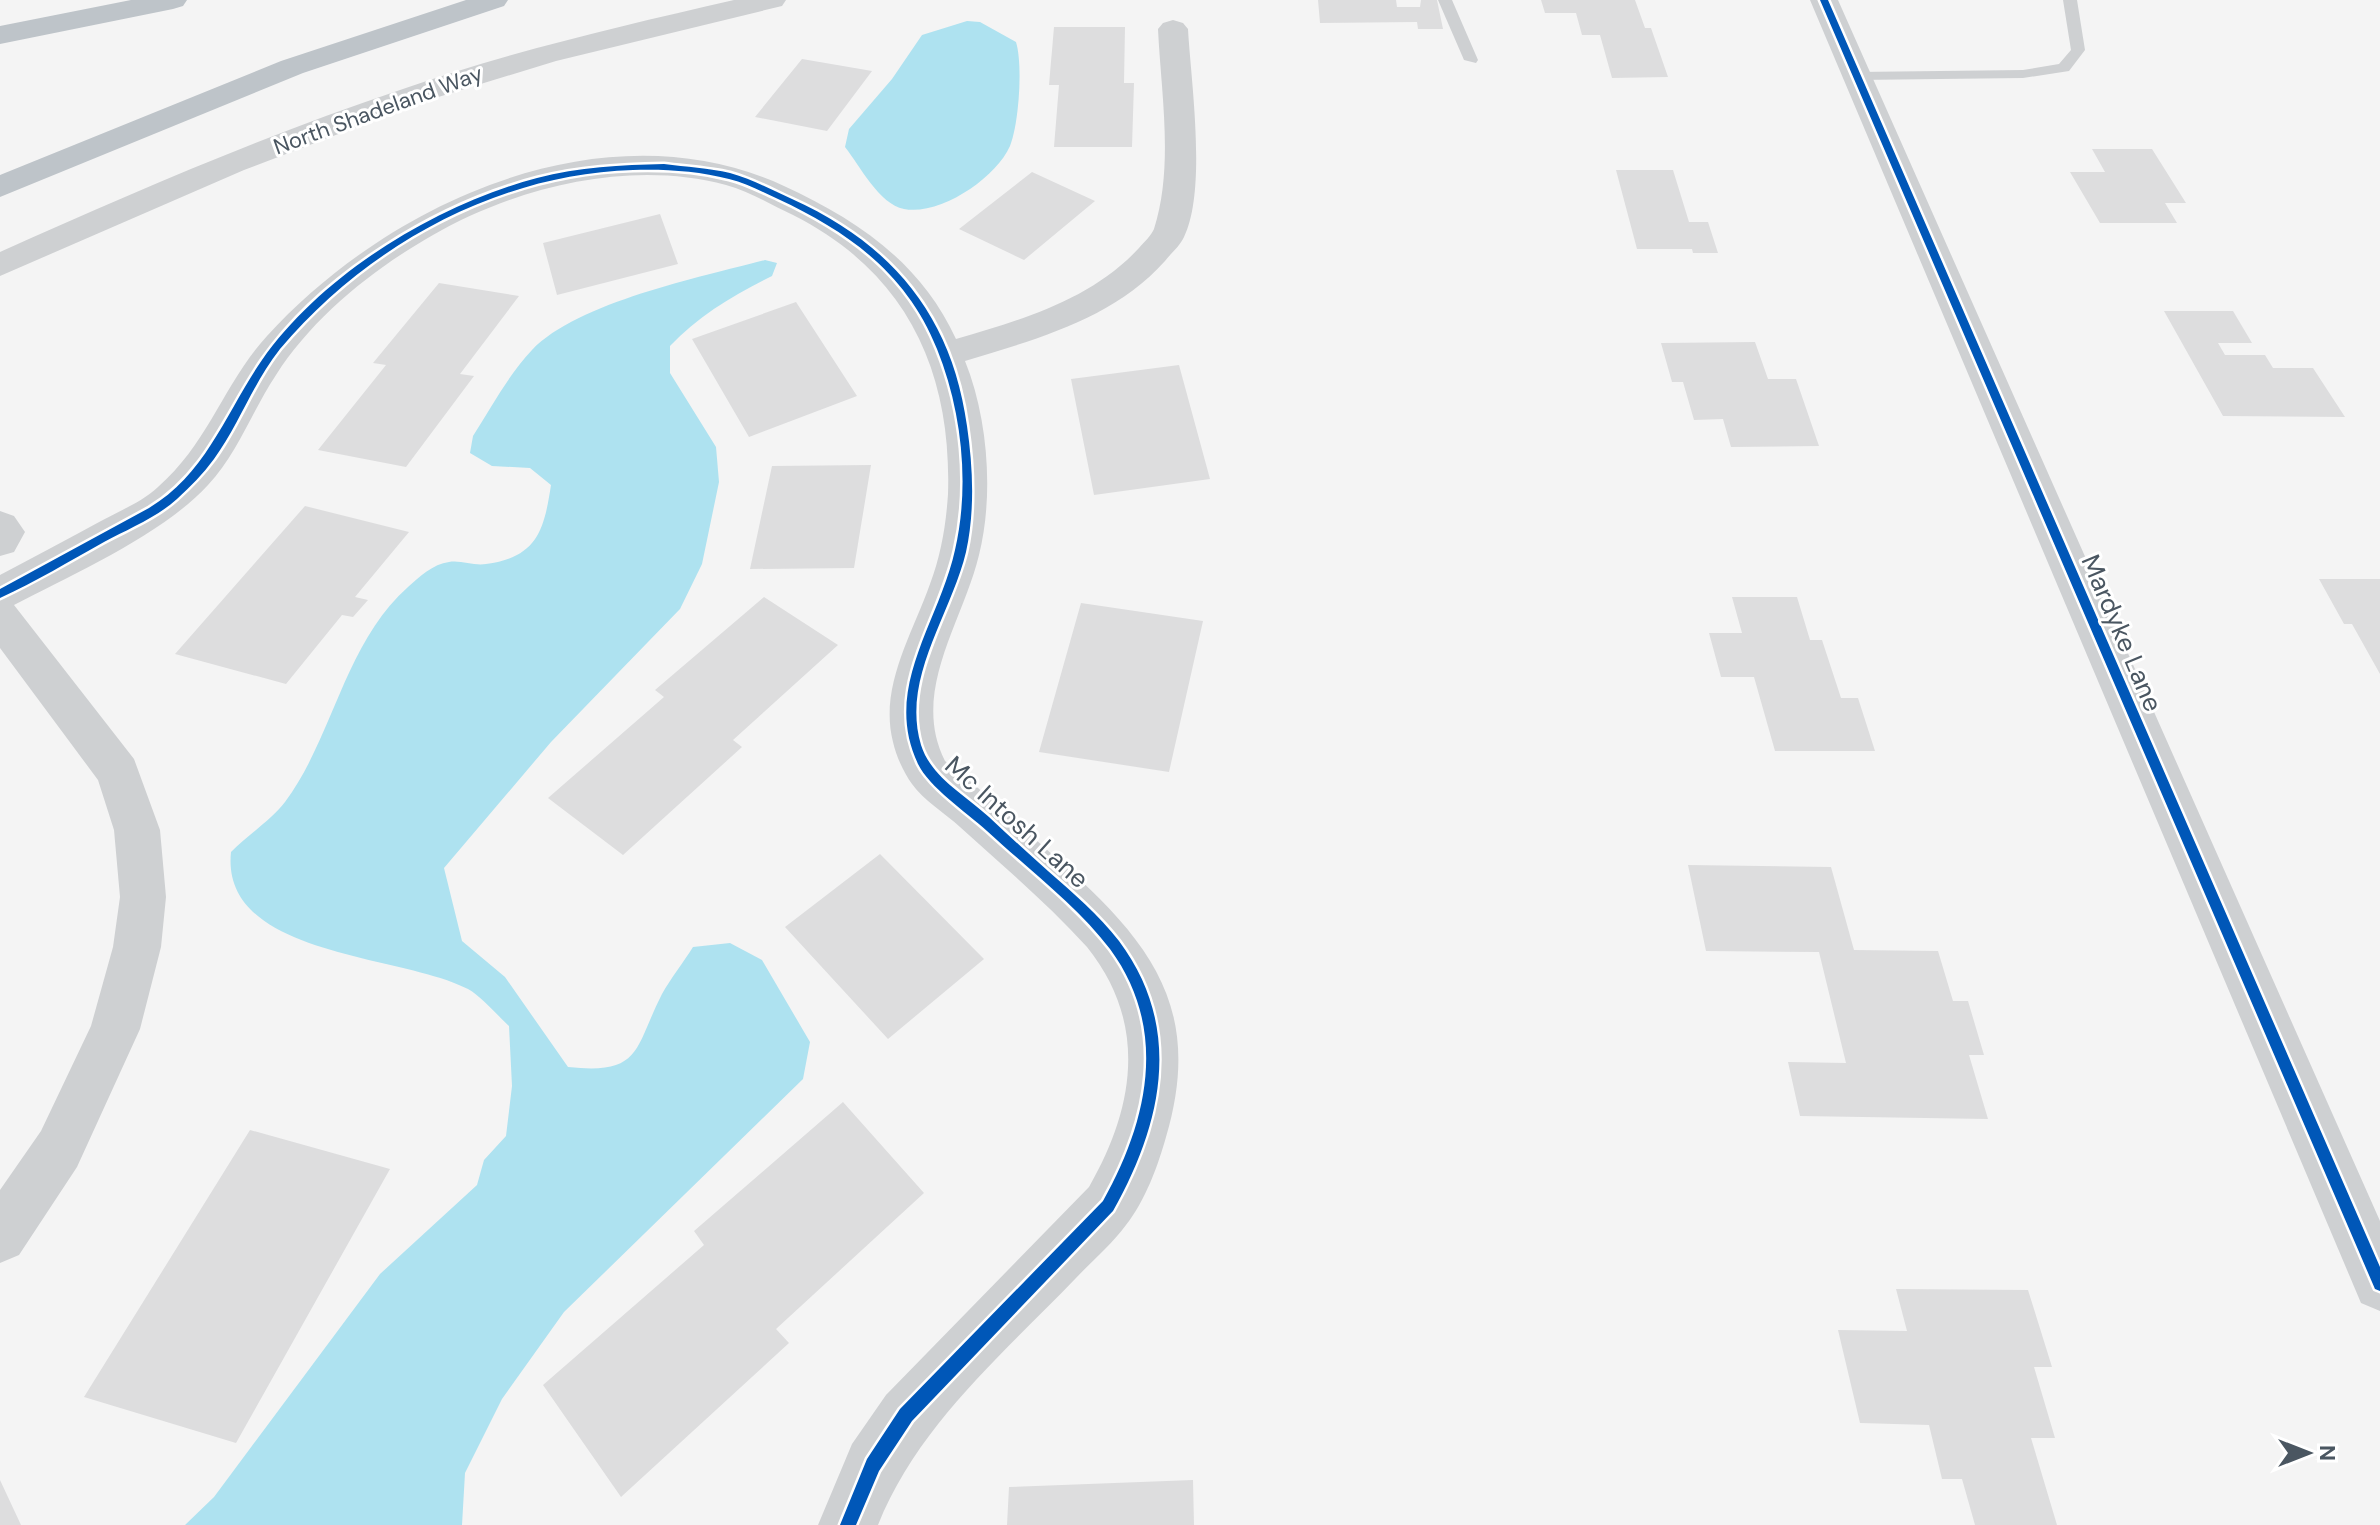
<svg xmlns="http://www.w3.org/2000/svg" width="2380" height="1525" viewBox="0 0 2380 1525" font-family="'DM Sans',sans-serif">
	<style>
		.water { fill: #aee2f0 }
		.building { fill: #ddddde }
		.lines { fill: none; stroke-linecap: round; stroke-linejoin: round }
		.service { fill: #ced0d2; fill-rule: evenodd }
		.minor { fill: #ced0d2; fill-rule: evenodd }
		.motorway { fill: #bec4c9; fill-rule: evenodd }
		.cycleway-casing { stroke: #fff; stroke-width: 5 }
		.cycleway { fill: #0057b8; fill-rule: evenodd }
		.labels { text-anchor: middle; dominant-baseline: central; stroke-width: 6; stroke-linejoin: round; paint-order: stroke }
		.far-street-label { font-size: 22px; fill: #4a5661; stroke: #fff }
		.street-label { font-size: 26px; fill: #4a5661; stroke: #fff }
	</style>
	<rect width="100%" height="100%" fill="#f4f4f4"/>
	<!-- water -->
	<path class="water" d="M967,21L980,22L1016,42C1023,65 1019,123 1010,146C996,178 940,216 904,209C879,204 860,166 845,147L849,129L892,79L922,35Z
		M765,260L777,263L772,276C735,294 698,316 670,346V373L716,447L719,482L702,564L680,609L551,742L444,868L462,941L505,977L568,1067C642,1075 634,1049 662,994C671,978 683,963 693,947L730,943L762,960L810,1042L803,1079L564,1312L502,1399L465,1473L462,1525H185L214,1497L380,1274L477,1185L484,1160L506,1136L512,1086L509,1026C497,1015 482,997 468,989C402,954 220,957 231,852C247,836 272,819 285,802C334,736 344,644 408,587C419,577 433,564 449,562C461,560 474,566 486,564C537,557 544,531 551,485L530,468L492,466L470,453L473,436C491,408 509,374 532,350C578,302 701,277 765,260Z"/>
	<!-- building -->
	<path class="building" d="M1318,0H1396L1397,7H1420L1421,0H1437L1443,29H1418L1417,22L1320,23Z
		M1541,0H1635L1645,28H1651L1668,77L1612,78L1600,35H1582L1576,13H1545Z
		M1054,27H1125L1124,83H1134L1132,147H1054L1059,85H1049Z
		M802,59L872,71L827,131L755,117Z
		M2092,149H2152L2186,203H2165L2177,223H2100L2070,172H2105Z
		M1616,170H1673L1689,222H1708L1718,253H1693L1692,249H1637Z
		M1032,172L1095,201L1024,260L959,229Z
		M660,214L678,264L557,295L543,243Z
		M439,283L519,296L460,374L474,376L406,467L318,450L386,365L373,363Z
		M796,302L857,396L749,437L692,339Z
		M2164,311H2233L2252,343H2218L2225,355H2265L2273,368H2313L2345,417L2223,416Z
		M1755,342L1768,379H1796L1819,446L1731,447L1723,419L1694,420L1683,382H1672L1661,343Z
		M1179,365L1210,479L1094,495L1071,379Z
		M871,465L854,568L750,569L772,466Z
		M305,506L409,532L355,597L368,600L353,617L342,615L286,684L175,654Z
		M2319,579H2380V674L2352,624H2344Z
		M764,597L838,645L733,740L742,747L623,855L548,798L664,697L655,690Z
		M1732,597H1797L1810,640H1822L1841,698H1858L1875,751H1775L1754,677H1721L1709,633H1742Z
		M1081,603L1203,621L1169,772L1039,752Z
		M880,854L984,959L888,1039L785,927Z
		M1688,865L1831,867L1854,950L1938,951L1953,1001H1968L1984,1055H1969L1988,1119L1800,1116L1788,1062L1846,1063L1819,952L1706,951Z
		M843,1102L924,1193L776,1329L789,1343L621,1497L543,1385L704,1245L694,1231Z
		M250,1130L390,1169L236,1443L84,1397Z
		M1896,1289L2028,1290L2052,1367H2034L2055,1438H2031L2057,1525H1975L1962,1479H1942L1929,1425L1860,1423L1838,1330L1907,1331Z
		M0,1480L21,1525H0Z
		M1193,1480L1194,1525H1007L1009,1487Z"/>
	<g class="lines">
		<!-- service -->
		<path class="service" d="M1438,0H1452L1478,60L1476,63L1464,60Z
			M2063,0H2077L2085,50L2069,71L2023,78L1857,80L1850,76L1857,72L2023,70L2059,64L2071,50Z"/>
		<!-- minor -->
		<path class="minor" d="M734,0H786L782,6L556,61L422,102L244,170L0,276V252C131,193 263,136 400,90C509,52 621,26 734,0Z
			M1810,0H1838L2380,1221V1311L2361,1303Z
			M1173,20L1183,23L1188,29C1191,82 1207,190 1184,237C1180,246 1171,253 1165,261C1113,319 1037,339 965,361C988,418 994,495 979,555C963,622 910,692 945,761C980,788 1012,818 1045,848C1141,933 1207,999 1166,1137C1158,1166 1145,1201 1126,1225C1112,1244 1093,1260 1076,1278C1003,1354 918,1425 878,1525H818L852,1444L886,1395L1089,1187C1135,1107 1148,1023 1087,947C1048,904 1003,866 960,827C945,813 923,800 912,784C904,773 896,756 893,742C879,687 912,635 930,584C941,555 946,525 948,494C952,370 906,272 793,215C771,205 749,191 726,185C629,159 517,187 433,235C373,269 313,317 276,375C252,411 238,453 208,485C162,535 75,573 14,605L134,759L160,830L166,897L161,947L140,1029L77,1167L19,1255L0,1263V1190L41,1131L91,1026L113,947L120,897L114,830L98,780L0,648V575C34,557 68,539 101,521C121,510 142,502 158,487C210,441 223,384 267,336C390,201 606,104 784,186C858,220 921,263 956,339C1021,320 1091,300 1139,248C1144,242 1151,236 1154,229C1174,167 1161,93 1158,29L1163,23Z
			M0,511L14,516L25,532L14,552L0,556Z"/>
		<!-- motorway -->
		<path class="motorway" d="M131,0H187L183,6L173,9L0,44V26Z
			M466,0H508L504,6L303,73L0,197V175L281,61Z"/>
		<defs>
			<path id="cycleway" d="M1820,0H1828L2380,1267V1291L2375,1289Z
				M664,164C686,167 709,168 730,173C752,179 772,190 792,199C892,244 952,316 967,426C973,467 975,511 966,552C951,615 901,678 921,745C931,777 965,795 989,817C1008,835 1028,853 1048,871C1073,893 1099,915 1119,941C1184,1028 1162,1124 1113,1211L912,1421L879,1471L856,1525H840L867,1459L900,1409L1103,1201C1148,1121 1169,1029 1110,949C1077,906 1027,868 987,831C966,812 929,787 918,764C882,688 939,623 955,550C970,485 962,411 937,349C907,274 849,232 778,199C762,192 746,183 729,179C698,171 665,169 633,170C497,174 367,246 280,349C253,383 239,425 214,459C203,474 190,487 177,499C156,518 128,529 104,542C70,561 35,582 0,598V589L149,508C207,473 226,412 262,360C322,274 437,204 537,178C579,167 621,165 664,164Z"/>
		</defs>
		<!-- cycleway casing -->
		<use href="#cycleway" class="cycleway-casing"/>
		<!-- cycleway -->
		<use href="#cycleway" class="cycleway"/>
	</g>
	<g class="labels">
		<!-- far-street labels -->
		<g class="far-street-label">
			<text transform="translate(378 110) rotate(-20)">North Shadeland Way</text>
		</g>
		<!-- street labels -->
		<g class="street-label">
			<text transform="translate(2122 633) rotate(67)">Mardyke Lane</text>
			<text transform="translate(1017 822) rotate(42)">Mc Intosh Lane</text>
		</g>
	</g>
	<!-- north arrow -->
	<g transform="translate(2308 1453) rotate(90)" stroke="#ffffff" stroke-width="6" paint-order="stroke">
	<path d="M0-6L14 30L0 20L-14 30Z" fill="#4a5661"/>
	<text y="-12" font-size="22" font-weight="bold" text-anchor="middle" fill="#4a5661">N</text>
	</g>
</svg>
